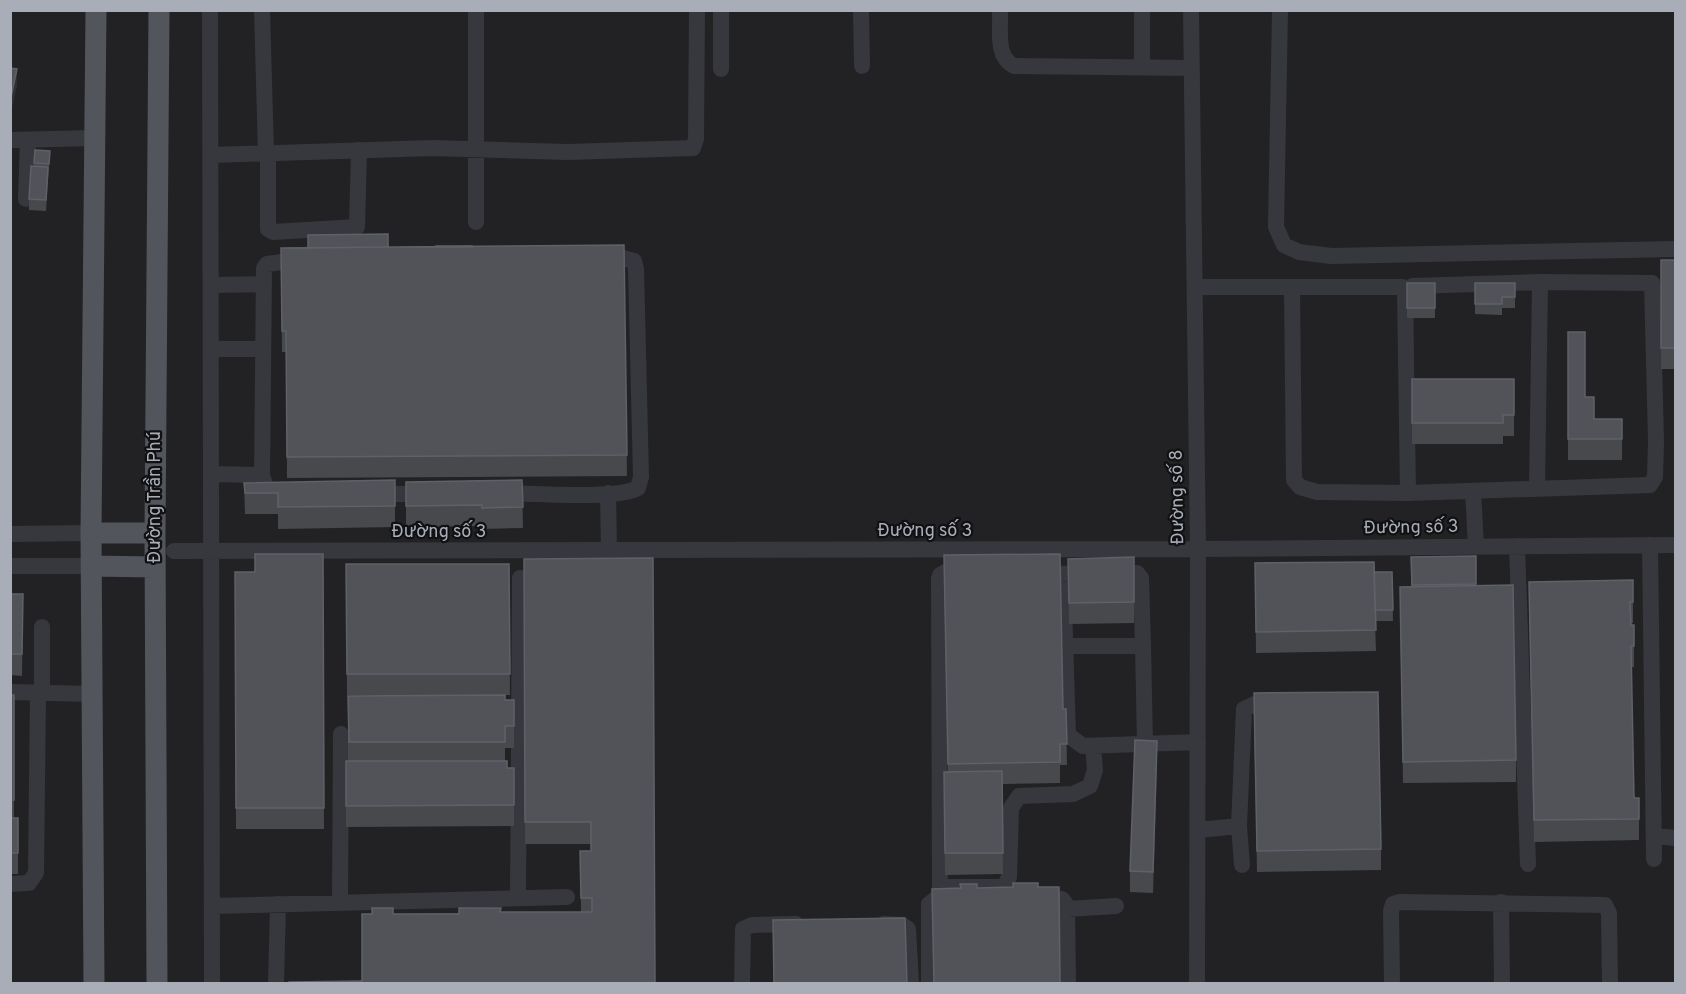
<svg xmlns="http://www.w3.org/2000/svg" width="1686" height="994" viewBox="0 0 1686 994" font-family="Overpass,sans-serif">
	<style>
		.built { fill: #222225 }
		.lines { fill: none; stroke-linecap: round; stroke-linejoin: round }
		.minor { stroke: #37383d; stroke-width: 16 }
		.major { stroke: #53555c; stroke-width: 21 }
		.wall { fill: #47494d }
		.shaded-wall { fill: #2f3033 }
		.building { fill: #525359; stroke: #5f6168; stroke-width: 1.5 }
		.labels { text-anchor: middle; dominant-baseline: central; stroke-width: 4.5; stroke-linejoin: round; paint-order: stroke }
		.street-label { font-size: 18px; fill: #a8adb8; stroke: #111113 }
	</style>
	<rect width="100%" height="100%" fill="#161618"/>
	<!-- built -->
	<path class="built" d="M11,11H1675V983H11Z"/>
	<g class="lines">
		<!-- minor -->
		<path class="minor" d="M210,10L212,984
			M262,10L266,153
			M476,10V222
			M861,10L862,66
			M1000,10C1001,29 995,57 1014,66L1192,68
			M1142,10V66
			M1191,10L1198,549L1197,984
			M1280,10L1276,227L1284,245L1299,252L1331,256L1676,249
			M721,69V10
			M10,140L95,138
			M268,153V229L273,232L357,227L359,150
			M211,155L432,148L568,152L693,148L696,139L697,10
			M26,199L28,140
			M212,285L264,284
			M1412,286L1540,282
			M1195,287H1402L1405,290L1408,493
			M1292,288L1294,480L1300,487L1317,492L1408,493L1650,485L1655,477L1656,441L1652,283L1540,282L1537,488
			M212,349H262
			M213,474L262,475
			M1473,491L1476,547
			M501,493C529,493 617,500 638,488L641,477L636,269L634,261L616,256H603
			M608,493L609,551
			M280,494L267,491L262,475L264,268L267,264L296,260
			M375,494H427
			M10,534L91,533
			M1650,545L1654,859
			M1517,546L1528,864
			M174,551L1198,549L1676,545
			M10,566H91
			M965,572H945L940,575L939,579L940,887H1004L1009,877L1011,808L1019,796L1073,794L1090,786L1095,770L1093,746
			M1038,574L1137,573L1141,578L1143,646
			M1063,574L1068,735L1083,746L1198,742
			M42,627V692
			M1065,646H1143L1145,744
			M10,692L92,694
			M1198,830L1239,826
			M1654,836L1676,838
			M1242,865L1239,826L1244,709L1257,703H1274
			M10,884L29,883L36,873L38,692
			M1038,897L1062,899L1067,906L1068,984
			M518,898L520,578
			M1501,902L1502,984
			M340,903L341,734
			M212,906L567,897
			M1067,909L1116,906
			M884,924L902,925L908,929L911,984
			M276,984L278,904
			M742,984L743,929L752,925L796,924
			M929,984V904L938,897H953
			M1392,984L1391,911L1393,904L1399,902L1605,905L1609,913L1610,984"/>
		<!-- major -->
		<path class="major" d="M91,533H155
			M91,566L155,567
			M94,984L91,533L96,10
			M157,984L155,533L159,10"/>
	</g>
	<!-- wall -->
	<path class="wall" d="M35,150L50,151L46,211L29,210V199L34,166Z
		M624,245L627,476L287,478L286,352H282L281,248Z
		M1661,260H1676V369H1661Z
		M1407,283H1435V318H1407Z
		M1475,283H1515V308H1502V315L1475,314Z
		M1568,332L1585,397L1594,419H1622V460H1568Z
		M1412,379H1514V436H1503V444H1412Z
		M395,480V527L278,529V514H245L244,483Z
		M522,480L523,528L482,529V526L406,527V482Z
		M323,554L324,829H236L235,572H255Z
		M1476,556V586L1516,760V782L1403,783L1400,608L1411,587V557Z
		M1134,557V623L1069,624L1068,559Z
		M524,559L655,984L362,981L393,914L581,912L580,851H591V844H525Z
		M1255,563L1374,572H1392L1393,621H1375L1376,651L1256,653Z
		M346,564H509L510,695H347Z
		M944,577L1063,709H1066L1067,765H1060V783L1002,784L1003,874L945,875L944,793L948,772Z
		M1633,580V623H1631V625H1634V667H1631L1634,798H1639V840L1534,842L1529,603Z
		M10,594H23L22,676L10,675Z
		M10,695H14V818H18V874H10Z
		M348,696L514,700V748H505V761L507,768H514V826L346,827V761H348Z
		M1254,715L1381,849V870L1257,872Z
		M1157,762L1153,893L1130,892V871Z"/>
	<!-- shaded-wall -->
	<path class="shaded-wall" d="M17,69V86L10,118V102Z
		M1157,741V762L1153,893V872Z"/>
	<!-- building -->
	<path class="building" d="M10,68L17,69L10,102Z
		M35,150L50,151L49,164L34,163Z
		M31,166L48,167L46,200L29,199Z
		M388,234V247L308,248V235Z
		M624,245L627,455L287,457L286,331H282L281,248Z
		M436,246H472V247H436Z
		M1661,260H1676V348H1661Z
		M1407,283H1435V308H1407Z
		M1475,283H1515V297H1502V304H1475Z
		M1568,332H1585V397H1594V419H1622V439H1568Z
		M1412,379H1514V415H1503V423H1412Z
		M395,480V506L278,507V493H245L244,483Z
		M522,480L523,507L482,508V505L406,506V482Z
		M255,554H323L324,808H236L235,572H255Z
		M1060,554L1063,709H1066L1067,744H1060V762L948,764L944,555Z
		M1476,556V584L1412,585L1411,557Z
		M1134,557V602L1069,603L1068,559Z
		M653,558L655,984H362V914H372V908H393V914H459V908H501L500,912H592V898H581L580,851H591V822H525L524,559Z
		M1374,562L1376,630L1256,632L1255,563Z
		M346,564H509L510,674H347Z
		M1374,572H1392L1393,610H1375Z
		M1633,580V602H1630L1631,625H1634V646H1631L1634,798H1639V819L1534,820L1529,582Z
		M1513,585L1516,760L1403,762L1400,587Z
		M10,594H23L22,654H10Z
		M1378,692L1381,849L1257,851L1254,693Z
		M10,695H14V800H10Z
		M505,695V700H514V726H505V742H349L348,696Z
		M1135,740L1157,741L1153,872L1130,871Z
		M346,761H507V768H514V805L346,806Z
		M1002,771L1003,853H945L944,772Z
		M10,818H18V853H10Z
		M1013,883H1038V887H1059L1060,984H934L932,889L961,888L960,884H977V888L1013,887Z
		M905,918L907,984H774L773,920Z
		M362,981V984H289V982Z"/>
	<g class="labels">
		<!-- street labels -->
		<g class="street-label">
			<text transform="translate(155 497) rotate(-90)">Đường Trần Phú</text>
			<text transform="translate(1178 497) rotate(-91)">Đường số 8</text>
			<text transform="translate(1411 528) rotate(-1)">Đường số 3</text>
			<text x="925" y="531">Đường số 3</text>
			<text x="439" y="532">Đường số 3</text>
		</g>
	</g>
	<!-- border -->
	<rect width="1686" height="994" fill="none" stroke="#a8adb8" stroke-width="24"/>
</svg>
